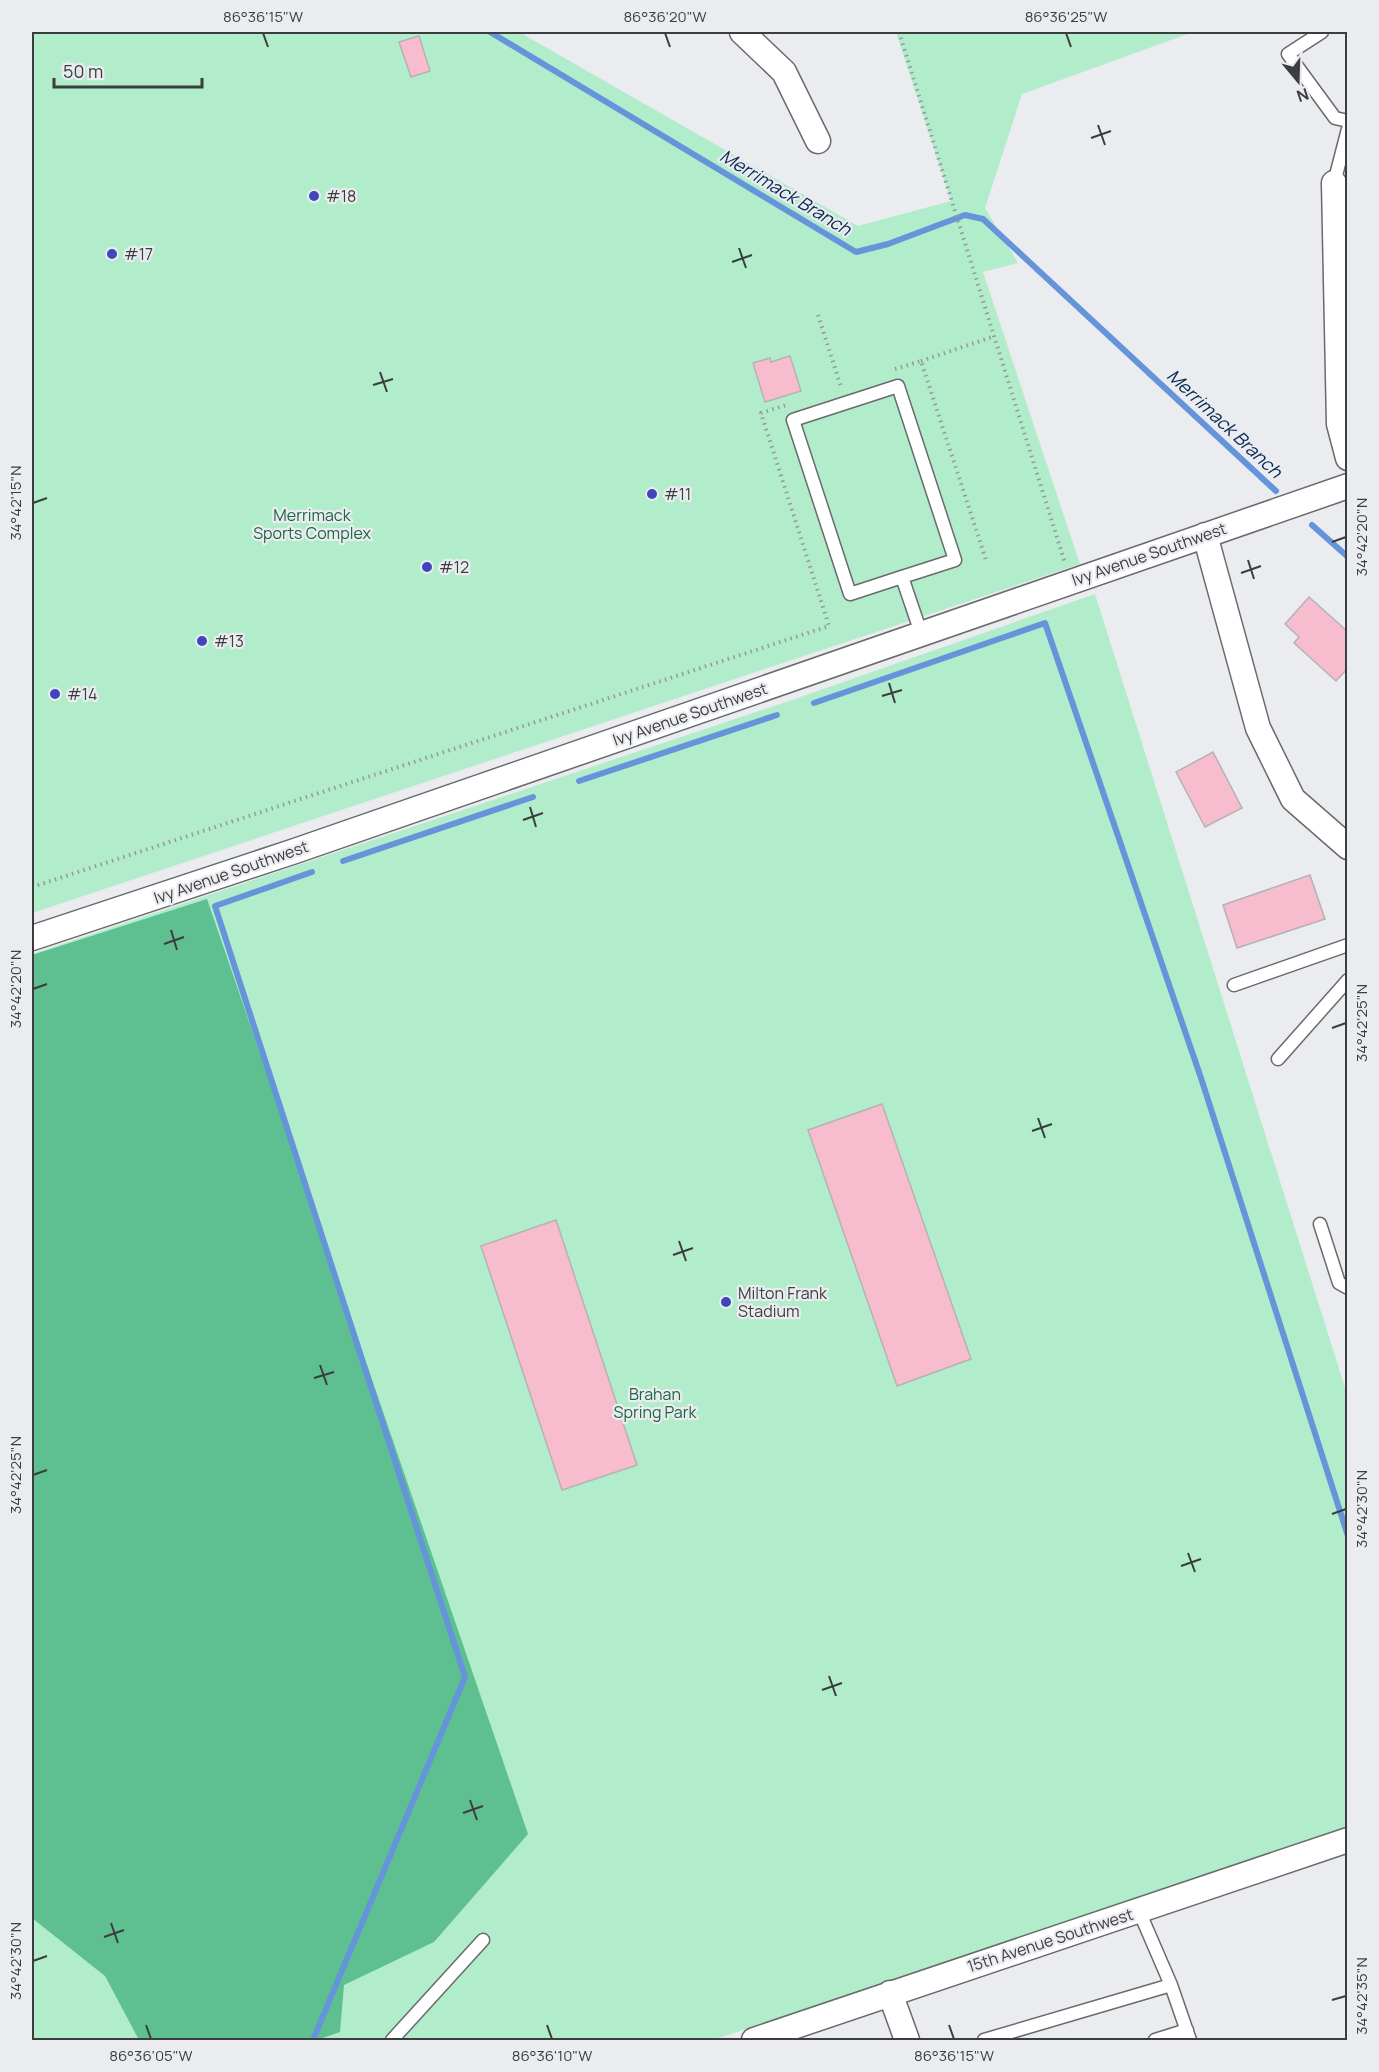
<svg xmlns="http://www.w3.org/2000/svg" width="1379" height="2072" viewBox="0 0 1379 2072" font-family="Manrope,sans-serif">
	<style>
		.green { fill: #b1eccb }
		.forest { fill: #5ec090 }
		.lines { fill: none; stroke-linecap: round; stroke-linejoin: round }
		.stream { stroke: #6594da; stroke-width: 6 }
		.building { fill: #f7bdce; stroke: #b6b2b3; stroke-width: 1.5 }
		.lane-casing { stroke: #696a6d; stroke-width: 15 }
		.street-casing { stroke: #696a6d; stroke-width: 27 }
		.path { stroke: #98999b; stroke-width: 4; stroke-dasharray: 1.5 4.5; stroke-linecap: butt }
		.lane { stroke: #fff; stroke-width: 12 }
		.street { stroke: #fff; stroke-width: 24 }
		.ticks { fill: none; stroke: #3c3d3e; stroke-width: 2 }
		.poi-dot { fill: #3f46bb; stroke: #eaecef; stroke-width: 2 }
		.labels { text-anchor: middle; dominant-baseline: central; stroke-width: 4.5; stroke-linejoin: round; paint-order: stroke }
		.poi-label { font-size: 16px; fill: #3c3d3e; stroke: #eaecef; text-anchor: start }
		.park-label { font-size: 16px; fill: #1d6545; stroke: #eaecef }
		.street-label { font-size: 16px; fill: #3c3d3e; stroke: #eaecef }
		.water-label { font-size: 18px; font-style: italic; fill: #082854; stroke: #eaecef }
		.neatline { fill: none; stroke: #3c3d3e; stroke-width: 2 }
		.ticks-label { font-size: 15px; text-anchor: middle; fill: #3c3d3e }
	</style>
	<rect width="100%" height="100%" fill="#eaecef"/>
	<!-- green -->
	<path class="green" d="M32,32H519L858,226L951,201L896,32H1193L1022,94L985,208L1018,263L983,272L1080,564L32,913Z
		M1095,594L1347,1394V1828L713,2040H32V954L789,701Z"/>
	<!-- forest -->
	<path class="forest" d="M207,899L528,1834L434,1942L344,1985L340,2032L317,2040H139L105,1976L32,1918V955Z"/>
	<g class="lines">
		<!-- stream -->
		<path class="stream" d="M490,32L856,252L888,244L965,215L983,219L1276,491
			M1312,525L1348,557
			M814,703L1045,623L1201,1078L1348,1536
			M579,781L777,715
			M343,861L533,797
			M312,872L215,906L465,1677L313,2040"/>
	</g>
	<!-- building -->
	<path class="building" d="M419,36L430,71L411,77L399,42Z
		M790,356L801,391L765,402L753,363L770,358L771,362Z
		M1309,597L1347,631V669L1336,681L1294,643L1299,637L1285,624Z
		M1213,752L1242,808L1205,827L1176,772Z
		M1310,875L1325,919L1237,948L1223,905Z
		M882,1104L971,1359L897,1386L808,1130Z
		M556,1220L637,1465L562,1490L481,1246Z"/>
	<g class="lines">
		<defs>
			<path id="lane" d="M1322,32L1288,54L1335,118L1348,121
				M1334,183L1348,129
				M902,577L850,594L793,420L898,386L955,560L902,577L921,633
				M1234,985L1348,945
				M1278,1059L1348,980
				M1320,1224L1339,1283L1348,1288
				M1139,1911L1171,1985
				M392,2040L483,1940
				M984,2040L1171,1985L1190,2040
				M1155,2040L1187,2030"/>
			<path id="street" d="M742,32L784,72L818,141
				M1334,183L1339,424L1348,458
				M1205,535L1258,728L1293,799L1348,847
				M32,938L295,851L1348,486
				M890,1993L907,2040
				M754,2040L1348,1840"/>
		</defs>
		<!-- lane casing -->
		<use href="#lane" class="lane-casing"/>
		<!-- street casing -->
		<use href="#street" class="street-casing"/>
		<!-- path -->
		<path class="path" d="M899,32L1065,563
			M818,315L841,387
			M921,361L995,336
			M895,369L921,361L987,563
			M32,887L829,626L761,413L786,405"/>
		<!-- lane -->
		<use href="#lane" class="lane"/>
		<!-- street -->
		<use href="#street" class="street"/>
	</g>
	<!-- ticks -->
	<path class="ticks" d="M263,33L268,47M665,33L670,47M1066,33L1071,47M1098,125L1105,145M1091,138L1111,131M739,248L746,268M732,262L752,255M380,372L387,392M373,385L393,379M33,503L47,498M1332,542L1346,537M1248,560L1254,579M1241,573L1261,566M889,683L895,703M882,696L902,690M530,807L536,827M523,820L543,813M171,930L177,950M164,944L184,937M33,989L47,984M1332,1028L1346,1023M1038,1118L1045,1138M1032,1131L1052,1124M679,1241L686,1261M673,1255L693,1248M320,1365L327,1385M314,1378L334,1372M33,1475L47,1470M1332,1514L1346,1509M1188,1553L1195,1572M1181,1566L1201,1559M829,1676L836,1696M822,1690L842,1683M470,1800L477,1820M463,1813L483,1806M111,1923L118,1943M104,1937L124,1930M33,1961L47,1956M1332,2000L1346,1996M146,2025L151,2039M547,2025L552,2039M949,2025L954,2039"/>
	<!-- markers -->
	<g class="poi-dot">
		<circle cx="314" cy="196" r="6"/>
		<circle cx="112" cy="254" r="6"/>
		<circle cx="652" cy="494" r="6"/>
		<circle cx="427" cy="567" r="6"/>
		<circle cx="202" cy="641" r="6"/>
		<circle cx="55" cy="694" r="6"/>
		<circle cx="726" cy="1302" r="6"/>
	</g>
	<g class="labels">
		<!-- poi labels -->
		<g class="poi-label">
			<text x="326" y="196">#18</text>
			<text x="124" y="254">#17</text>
			<text x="664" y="494">#11</text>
			<text x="439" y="567">#12</text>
			<text x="214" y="641">#13</text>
			<text x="67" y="694">#14</text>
			<text x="738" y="1293">Milton Frank<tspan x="738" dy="18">Stadium</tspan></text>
		</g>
		<!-- park labels -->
		<g class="park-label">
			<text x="312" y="515">Merrimack<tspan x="312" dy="18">Sports Complex</tspan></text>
			<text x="655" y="1394">Brahan<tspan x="655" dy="18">Spring Park</tspan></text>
		</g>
		<!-- street labels -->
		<g class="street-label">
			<text transform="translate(1149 554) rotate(-19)">Ivy Avenue Southwest</text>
			<text transform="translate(690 714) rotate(-19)">Ivy Avenue Southwest</text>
			<text transform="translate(231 872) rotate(-19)">Ivy Avenue Southwest</text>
			<text transform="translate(1050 1940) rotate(-18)">15th Avenue Southwest</text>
		</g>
		<!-- water labels -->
		<g class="water-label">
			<text transform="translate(786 192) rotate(31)">Merrimack Branch</text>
			<text transform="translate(1225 423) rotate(43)">Merrimack Branch</text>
		</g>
	</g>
	<!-- border -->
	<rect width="1379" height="2072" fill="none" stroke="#eaecef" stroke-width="66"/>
	<!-- north arrow -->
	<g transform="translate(1298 81) rotate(161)" stroke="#eaecef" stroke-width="4.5" paint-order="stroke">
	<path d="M0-4.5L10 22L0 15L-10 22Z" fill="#3c3d3e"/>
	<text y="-9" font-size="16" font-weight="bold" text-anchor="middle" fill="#3c3d3e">N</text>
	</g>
	<!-- scale -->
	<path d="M54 78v9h148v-9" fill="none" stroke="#3c3d3e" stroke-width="3"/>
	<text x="63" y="78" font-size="18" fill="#3c3d3e" stroke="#eaecef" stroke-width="4.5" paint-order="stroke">50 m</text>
	<rect x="33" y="33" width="1313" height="2006" class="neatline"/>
	<g class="ticks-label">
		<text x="263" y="22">86°36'15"W</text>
		<text x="665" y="22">86°36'20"W</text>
		<text x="1066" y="22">86°36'25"W</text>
		<text transform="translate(16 503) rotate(-90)" y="5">34°42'15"N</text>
		<text transform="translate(1362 537) rotate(-90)" y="5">34°42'20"N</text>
		<text transform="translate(16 989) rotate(-90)" y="5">34°42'20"N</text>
		<text transform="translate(1362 1023) rotate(-90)" y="5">34°42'25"N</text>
		<text transform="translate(16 1475) rotate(-90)" y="5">34°42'25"N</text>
		<text transform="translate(1362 1509) rotate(-90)" y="5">34°42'30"N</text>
		<text transform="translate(16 1961) rotate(-90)" y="5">34°42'30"N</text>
		<text transform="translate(1362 1996) rotate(-90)" y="5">34°42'35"N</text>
		<text x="151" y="2061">86°36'05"W</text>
		<text x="552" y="2061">86°36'10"W</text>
		<text x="954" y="2061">86°36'15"W</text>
	</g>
</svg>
